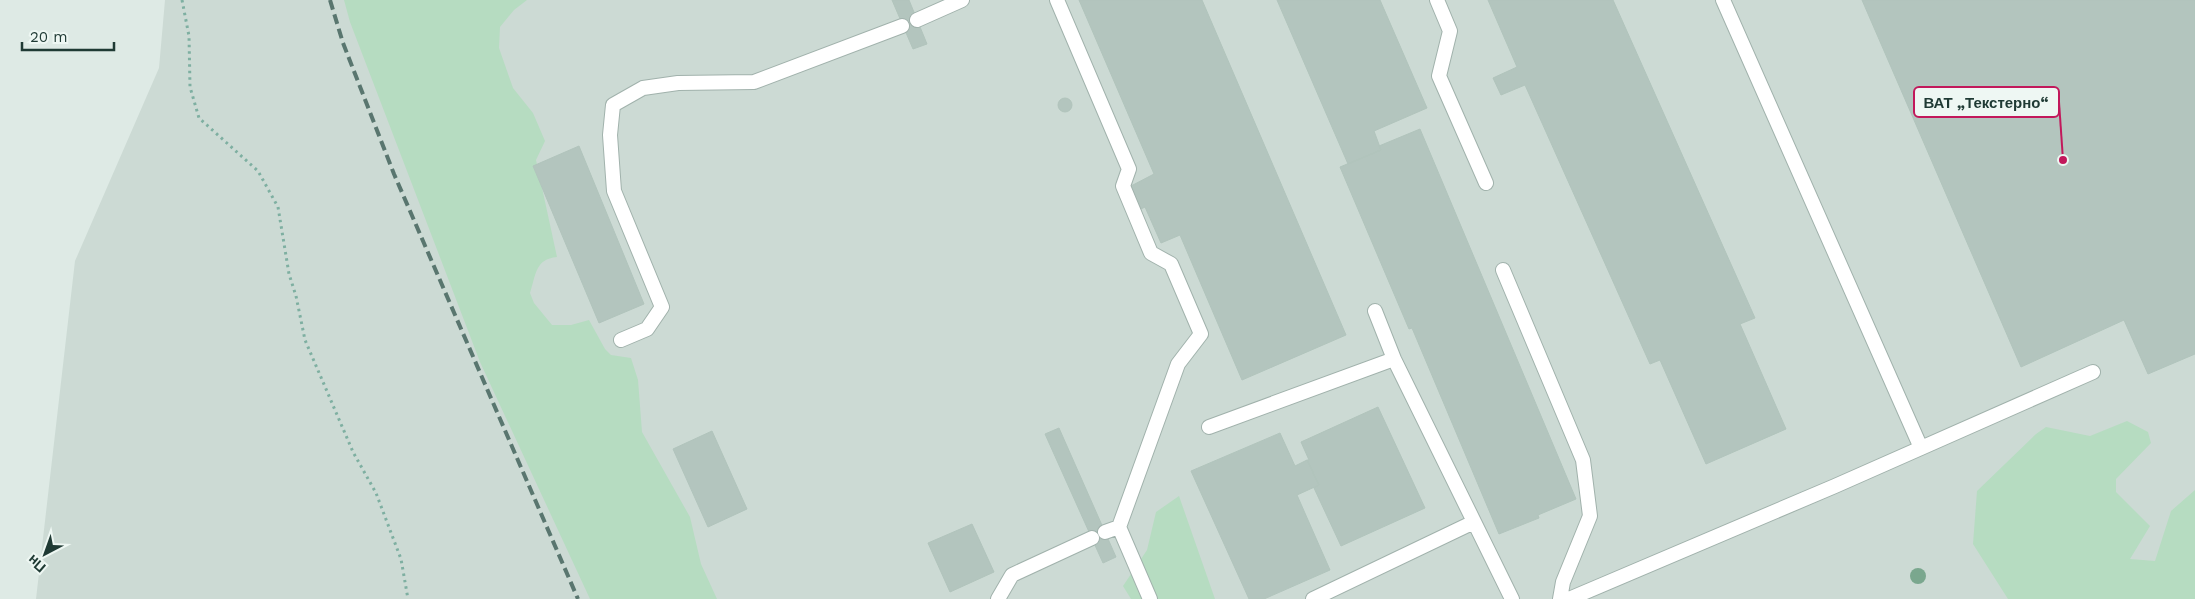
<svg xmlns="http://www.w3.org/2000/svg" width="2195" height="599" viewBox="0 0 2195 599" font-family="'Work Sans',sans-serif">
	<style>
		.built { fill: #ccdad4 }
		.green { fill: #b6dcc1 }
		.building { fill: #b3c5be; stroke: #b1c4bc }
		.lines { fill: none; stroke-linecap: round; stroke-linejoin: round }
		.lane-casing { stroke: #a1b2ac; stroke-width: 16 }
		.path { stroke: #7eafa1; stroke-width: 3; stroke-dasharray: 2.5 4; stroke-linecap: butt }
		.lane { stroke: #fff; stroke-width: 14 }
		.rail { stroke: #59766f; stroke-width: 4; stroke-dasharray: 10 5; stroke-linecap: butt }
		.tree { fill: #7aa78e }
		.leader { fill: none; stroke: #c2185b; stroke-width: 2 }
		.callout-dot { fill: #c2185b; stroke: #eef7f3; stroke-width: 2 }
		.callout { fill: #eef7f3; stroke: #c2185b; stroke-width: 2 }
		.callout-label { font-size: 15px; text-anchor: middle; font-weight: bold; fill: #1f3a34 }
	</style>
	<rect width="100%" height="100%" fill="#deeae5"/>
	<!-- built -->
	<path class="built" d="M165,0H2195V599H36L75,261L159,68Z"/>
	<!-- green -->
	<path class="green" d="M344,0H527L514,10L500,27L499,48L513,88L533,113L545,141L536,160L557,257C535,259 536,275 530,293L534,303L552,325H571L589,320L605,349L611,355L631,358L638,380L642,432L690,517L701,564L717,599H590L480,362L350,22Z
		M2127,421L2148,432L2151,443L2116,479V492L2150,526L2130,559L2155,561L2171,511L2195,490V599H2008L1973,544L1977,491L2036,434L2046,427L2090,436Z
		M1179,496L1215,599H1131L1123,586L1147,550L1156,512Z"/>
	<!-- building -->
	<path class="building" d="M892,0H909L927,44L913,49Z
		M1079,0H1202L1346,335L1242,380L1180,235L1161,243L1145,207L1141,209L1131,186L1154,174Z
		M1277,0H1380L1427,108L1374,131L1381,150L1348,164Z
		M1488,0H1613L1755,318L1740,324L1786,429L1706,464L1660,360L1650,364L1525,85L1501,95L1493,78L1517,67Z
		M1862,0H2195V354L2148,374L2124,320L2021,367Z
		M1058 105a7 7 0 1 1 14 0a7 7 0 1 1-14 0Z
		M1420,129L1576,499L1538,515L1539,518L1499,534L1412,328L1409,329L1340,167L1381,150L1379,146Z
		M579,146L644,304L599,323L533,166Z
		M1378,407L1425,508L1341,546L1314,488L1319,485L1307,460H1309L1301,442Z
		M1059,428L1116,557L1103,563L1045,434Z
		M712,431L747,509L708,527L673,449Z
		M1280,433L1295,466L1307,460L1319,485L1297,495L1330,570L1264,599H1249L1191,471Z
		M972,524L994,572L950,592L928,543Z"/>
	<g class="lines">
		<defs>
			<path id="lane" d="M1057,0L1129,169L1123,186L1151,253L1171,264L1201,334L1178,364L1119,527L1105,532
				M1437,0L1450,31L1439,76L1486,183
				M1723,0L1921,448
				M917,20L962,0
				M1503,270L1583,460L1590,516L1563,582L1560,599
				M1375,311L1394,359L1512,599
				M621,340L647,329L662,307L614,191L610,135L613,105L643,88L678,83L754,82L902,26
				M1209,427L1394,359
				M1119,527L1150,599
				M998,599L1012,575L1092,538
				M1313,599L1474,522
				M1569,599L1835,486L2093,372"/>
		</defs>
		<!-- lane casing -->
		<use href="#lane" class="lane-casing"/>
		<!-- path -->
		<path class="path" d="M182,0L189,36L190,87L199,118L258,171L278,207L289,274L296,296L305,340L353,452L376,493L401,559L408,599"/>
		<!-- lane -->
		<use href="#lane" class="lane"/>
		<!-- rail -->
		<path class="rail" d="M330,0L343,43L394,174L578,599"/>
	</g>
	<!-- trees -->
	<circle class="tree" cx="1918" cy="576" r="8"/>
	<!-- callouts -->
	<path class="leader" d="M2063 160L2059 102"/>
	<circle class="callout-dot" cx="2063" cy="160" r="5"/>
	<rect class="callout" x="1914" y="87" width="145" height="30" rx="5"/>
	<g class="callout-label">
		<text x="1986" y="108">ВАТ „Текстерно“</text>
	</g>
	<!-- north arrow -->
	<g transform="translate(45 554) rotate(221)" stroke="#eef7f3" stroke-width="4" paint-order="stroke">
	<path d="M0-4L9 19L0 12L-9 19Z" fill="#1f3a34"/>
	<text y="-8" font-size="14" font-weight="bold" text-anchor="middle" fill="#1f3a34">Пн</text>
	</g>
	<!-- scale -->
	<path d="M22 42v8h92v-8" fill="none" stroke="#1f3a34" stroke-width="2.5"/>
	<text x="30" y="42" font-size="15" fill="#1f3a34" stroke="#eef7f3" stroke-width="4" paint-order="stroke">20 m</text>
</svg>
